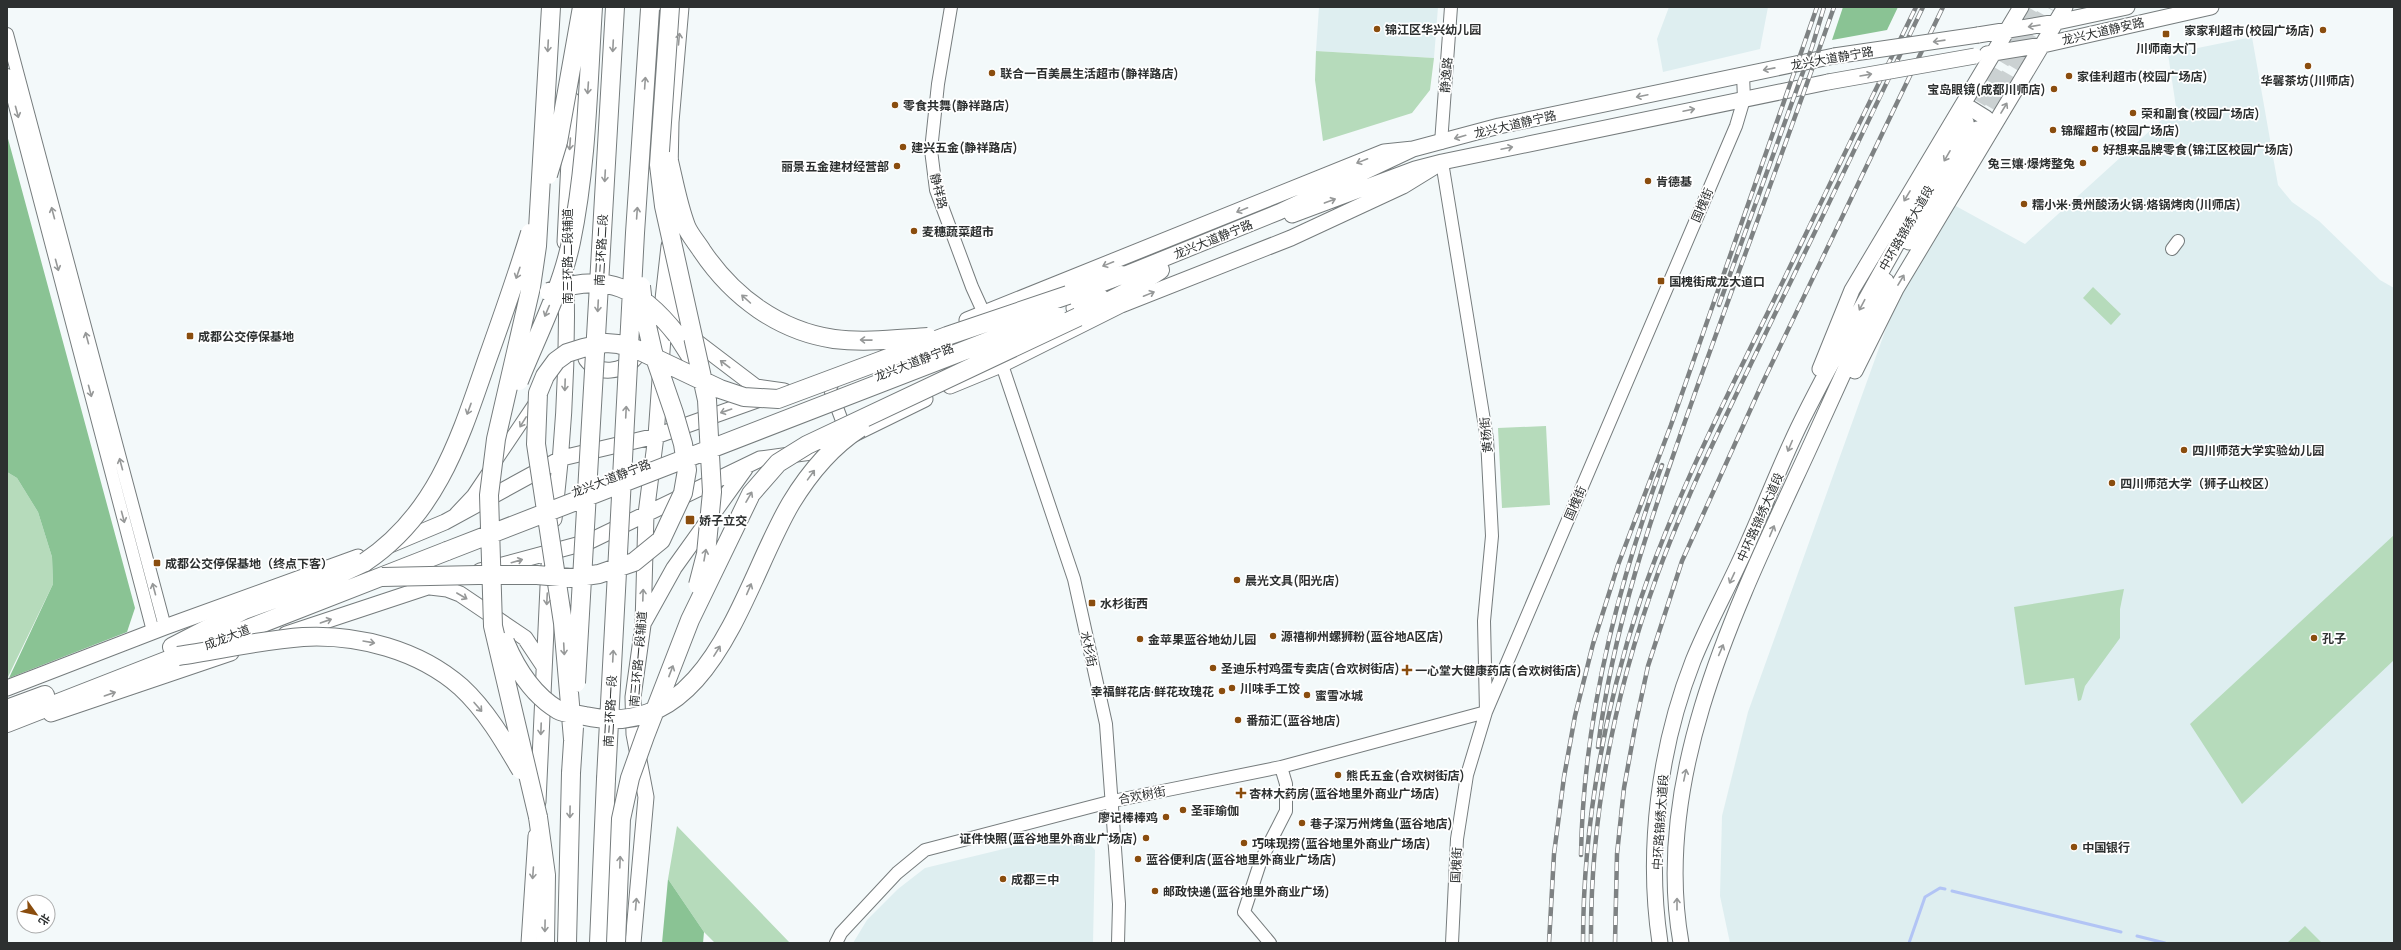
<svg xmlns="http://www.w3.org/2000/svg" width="2401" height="950" viewBox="0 0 2401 950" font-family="Manrope,'Noto Sans SC',sans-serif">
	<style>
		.built { fill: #deeef0 }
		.green { fill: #b6dbbb }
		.forest { fill: #8ac394 }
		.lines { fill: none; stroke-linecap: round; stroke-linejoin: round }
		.stream { stroke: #b2c4f5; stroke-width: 3 }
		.major-tunnel { stroke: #cbd1d2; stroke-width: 15; stroke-dasharray: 15 8; stroke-linecap: butt }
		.minor-casing { stroke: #767c7d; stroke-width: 14 }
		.major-casing { stroke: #767c7d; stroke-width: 17 }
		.highway-casing { stroke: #767c7d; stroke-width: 20 }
		.minor { stroke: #fff; stroke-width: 12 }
		.major { stroke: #fff; stroke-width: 15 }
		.highway { stroke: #fff; stroke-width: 18 }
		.rail-casing { stroke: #7e8283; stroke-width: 4.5 }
		.rail { stroke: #fff; stroke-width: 3; stroke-dasharray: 9; stroke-linecap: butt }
		.major-bridge-casing { stroke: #767c7d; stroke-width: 17; stroke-linecap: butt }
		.highway-bridge-casing { stroke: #767c7d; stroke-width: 20; stroke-linecap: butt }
		.major-bridge { stroke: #fff; stroke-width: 15 }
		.highway-bridge { stroke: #fff; stroke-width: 18 }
		.oneway { stroke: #969898 }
		.poi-dot { fill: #8a4d0e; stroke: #fff; stroke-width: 1.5 }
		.labels { text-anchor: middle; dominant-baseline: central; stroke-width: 3.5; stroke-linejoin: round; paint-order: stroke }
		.poi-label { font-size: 12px; font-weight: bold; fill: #2d3030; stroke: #fff; text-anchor: start }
		.street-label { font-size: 12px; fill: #2d3030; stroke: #fff }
	</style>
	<rect width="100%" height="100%" fill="#f3f9fa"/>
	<!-- built -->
	<path class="built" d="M1319,7H1438L1434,58L1316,51Z
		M1669,7H1768L1760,49L1663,72L1657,39Z
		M2252,37L2278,185L2292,202L2319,221L2380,280L2394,288V943H1730L1720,896L1722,816L1748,712L1897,298L1954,205L2025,244L2176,107L2168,54Z
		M1078,831L1095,850L1093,943H853L867,920L898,889L925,868Z"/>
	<!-- green -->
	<path class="green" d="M1316,51L1434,58L1430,90L1412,113L1323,141L1315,80Z
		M2093,287L2121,314L2111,325L2083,298Z
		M1546,426L1550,505L1502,508L1498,428Z
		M7,472L17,478L38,512L52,557L53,584L7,679Z
		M2394,535V660L2242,804L2190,724Z
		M2124,589L2120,609V638L2085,686L2081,700L2078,701L2074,678L2025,685L2014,607Z
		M677,826L790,943H715L704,932L668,879Z
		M2305,926L2322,943H2287Z"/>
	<!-- forest -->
	<path class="forest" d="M1843,7H1898L1887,30L1832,40Z
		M7,135L135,608L127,632L9,678L53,584L52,557L38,512L17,478L7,472Z
		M668,879L704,932L703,943H662Z"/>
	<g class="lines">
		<!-- stream -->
		<path class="stream" d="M1952,891L2121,932
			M2137,936L2165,943
			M1909,943L1925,897L1940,888L1945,889"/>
		<!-- major-tunnel -->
		<path class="major-tunnel" d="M1967,122L2034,7
			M1978,127L2048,7"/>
		<defs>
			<path id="minor" d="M951,7L938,84L931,150L936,190L972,287L987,320
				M7,34L165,627
				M7,75L153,631
				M1441,143L1451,7
				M2172,249L2178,241
				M999,356L1074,579L1106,724L1119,904L1118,943
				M836,375L830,389L847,434
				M456,513L473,495L537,400
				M836,943L841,933L897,873L925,850L1113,801L1281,767L1486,712L1484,621L1492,536L1487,439L1442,162
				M1270,943L1244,912L1261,860L1286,811V784L1281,767
				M1452,943L1457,839L1467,775L1486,712L1736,126L1744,99L1743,75"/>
			<path id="major" d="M1978,35L2057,22L2127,7
				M1987,54L2043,45L2211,7
				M1961,108H1970L1986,118L1990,132
				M670,172L671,122L681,7
				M1292,215L1415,169L1442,162L1828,82
				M565,242L572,100
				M1909,242L1977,129
				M1111,280L1279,212L1413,149L1499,126L1834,56
				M672,285L675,317L681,330L756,387L784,391
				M1074,308L1101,297
				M967,320L1384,152L1413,149
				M586,359C598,376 623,372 635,358
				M1820,369L1852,290L2021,7
				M1855,371L1896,289L2065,7
				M950,386L1001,365L1121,305L1291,238L1403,186L1442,162
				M554,519C564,438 568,357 566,276
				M390,545L445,522L562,458L656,436L760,399
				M480,571L588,542L760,459L819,451L925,399
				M430,587L447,589L460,594L525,638L543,665
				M644,622L674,568L745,469
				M286,634L449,580
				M7,688L165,627L358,557
				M51,714L231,653
				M538,802L549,565
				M529,943L536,836
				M633,943L646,797L634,734L633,697L643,625L646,514L656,436L664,323L662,308L669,246
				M1660,943C1646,850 1659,748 1693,661C1709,621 1731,583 1748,543C1766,503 1782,460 1802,420C1853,319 1910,221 1966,122
				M1681,943C1651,774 1739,601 1808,451C1825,414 1842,377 1859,339C1868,320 1876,300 1886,281"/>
			<path id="highway" d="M1068,295L1121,275
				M1078,317L1125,293L1160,270
				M677,335L698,368
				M172,647L244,610L322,582L365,562
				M7,709L45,695
				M7,723L447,551
				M538,817L546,875L545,943
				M567,943L571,773
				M599,943L606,779"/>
		</defs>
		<!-- minor casing -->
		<use href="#minor" class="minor-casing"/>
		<!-- major casing -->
		<use href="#major" class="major-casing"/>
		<!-- highway casing -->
		<use href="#highway" class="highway-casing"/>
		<!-- minor -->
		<use href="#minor" class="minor"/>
		<!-- major -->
		<use href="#major" class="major"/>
		<!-- highway -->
		<use href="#highway" class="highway"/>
		<defs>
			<path id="rail" d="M1719,305L1812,47L1824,7
				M1598,747C1613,624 1654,509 1695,393C1741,264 1789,136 1834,7
				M1581,855C1583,721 1616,590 1662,465
				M1549,943L1554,854L1564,777L1575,716L1593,644L1618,565L1671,425L1817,7
				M1583,943C1583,828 1604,711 1640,601C1675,498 1725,400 1773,302C1820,204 1868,105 1916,7
				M1591,943C1590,817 1615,691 1658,573C1690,486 1732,404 1772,320C1823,216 1873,112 1923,7
				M1615,943L1617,854L1624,788L1636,722L1648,666L1682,561L1762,384L1943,7"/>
		</defs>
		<!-- rail casing -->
		<use href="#rail" class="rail-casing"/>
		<!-- rail -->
		<use href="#rail" class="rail"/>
		<defs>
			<path id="major-bridge" d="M1834,56L1978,35
				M1828,82L1975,56"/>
			<path id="highway-bridge" d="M670,7L659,165L664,206L707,400L712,492L706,554L698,585
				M669,161C674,182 678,205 686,226C689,234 697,243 702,251C733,297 779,331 834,339C865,343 897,339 928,337
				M548,175L558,142L582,7
				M549,292C607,271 640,288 677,335
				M519,381C537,336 561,290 571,242C587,165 588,85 593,7
				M447,551L1056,315
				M365,562C437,514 460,438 487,360C502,318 517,276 530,233
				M382,577L478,575H537L572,578L599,574L634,562L661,540L683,493L687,470L683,444L674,413L653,352L644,313L641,286
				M505,642C516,668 533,695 558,710C565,714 577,714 585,716C711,744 743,584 791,503C808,475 832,446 860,428
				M178,656C219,650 262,640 303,637C358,634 419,650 461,687C486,710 504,741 521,770
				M576,683L615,7
				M573,739L563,623L536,444L538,393L545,376L556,361L567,353L583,348L606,343L618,344L636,349L720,389L744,397L778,399L947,336L1068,295
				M571,773L574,727
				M606,779L635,233L650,9
				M538,817L493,626L489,495L496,439L531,287L537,246L551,7
				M616,943L621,819L630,778L645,736L690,620L751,494L778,463L807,445L1078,317"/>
		</defs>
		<!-- major-bridge casing -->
		<use href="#major-bridge" class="major-bridge-casing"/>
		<!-- highway-bridge casing -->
		<use href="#highway-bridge" class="highway-bridge-casing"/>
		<!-- major-bridge -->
		<use href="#major-bridge" class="major-bridge"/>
		<!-- highway-bridge -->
		<use href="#highway-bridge" class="highway-bridge"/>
	</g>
	<!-- one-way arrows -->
	<defs><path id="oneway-shaft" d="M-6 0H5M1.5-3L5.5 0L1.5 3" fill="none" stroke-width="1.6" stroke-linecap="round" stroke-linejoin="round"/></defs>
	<g class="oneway">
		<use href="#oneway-shaft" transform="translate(2034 26) rotate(171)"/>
		<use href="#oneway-shaft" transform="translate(679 39) rotate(-85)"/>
		<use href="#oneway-shaft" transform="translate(1939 41) rotate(172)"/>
		<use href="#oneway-shaft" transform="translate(548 46) rotate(93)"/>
		<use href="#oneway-shaft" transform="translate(613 46) rotate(93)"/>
		<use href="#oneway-shaft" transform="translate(1769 69) rotate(169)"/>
		<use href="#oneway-shaft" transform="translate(1866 75) rotate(-10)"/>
		<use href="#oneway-shaft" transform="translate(645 83) rotate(-86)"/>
		<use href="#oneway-shaft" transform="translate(588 88) rotate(94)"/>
		<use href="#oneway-shaft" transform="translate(1642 96) rotate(168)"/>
		<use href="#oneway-shaft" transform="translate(2004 108) rotate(-59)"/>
		<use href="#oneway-shaft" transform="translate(1689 110) rotate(-12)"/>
		<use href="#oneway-shaft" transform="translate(17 112) rotate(75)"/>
		<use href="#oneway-shaft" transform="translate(1460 137) rotate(164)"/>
		<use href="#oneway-shaft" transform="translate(570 144) rotate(94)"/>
		<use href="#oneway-shaft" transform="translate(1507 148) rotate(-12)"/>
		<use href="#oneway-shaft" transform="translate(1947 156) rotate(120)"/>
		<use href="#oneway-shaft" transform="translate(1362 161) rotate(158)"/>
		<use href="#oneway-shaft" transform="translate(605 176) rotate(93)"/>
		<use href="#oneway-shaft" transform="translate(1907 196) rotate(121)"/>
		<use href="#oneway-shaft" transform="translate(1330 201) rotate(-20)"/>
		<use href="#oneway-shaft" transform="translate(1242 210) rotate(158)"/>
		<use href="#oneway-shaft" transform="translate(53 213) rotate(-105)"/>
		<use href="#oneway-shaft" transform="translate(637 213) rotate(-86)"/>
		<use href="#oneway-shaft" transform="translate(1108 264) rotate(158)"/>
		<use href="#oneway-shaft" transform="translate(57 265) rotate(75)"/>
		<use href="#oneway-shaft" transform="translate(518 273) rotate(109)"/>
		<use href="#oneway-shaft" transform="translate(1901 280) rotate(-59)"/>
		<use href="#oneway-shaft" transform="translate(1149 294) rotate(-22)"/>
		<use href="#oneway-shaft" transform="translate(746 299) rotate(-138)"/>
		<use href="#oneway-shaft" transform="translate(1862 305) rotate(118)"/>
		<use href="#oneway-shaft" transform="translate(598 306) rotate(93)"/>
		<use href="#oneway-shaft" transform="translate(547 311) rotate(113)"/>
		<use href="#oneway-shaft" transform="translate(87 338) rotate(-105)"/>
		<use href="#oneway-shaft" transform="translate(866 340) rotate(-179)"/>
		<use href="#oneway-shaft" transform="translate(725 364) rotate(-143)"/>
		<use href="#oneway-shaft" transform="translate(565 385) rotate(92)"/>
		<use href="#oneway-shaft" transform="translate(90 391) rotate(75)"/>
		<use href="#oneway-shaft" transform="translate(469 409) rotate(110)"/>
		<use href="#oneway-shaft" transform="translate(726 411) rotate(161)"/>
		<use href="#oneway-shaft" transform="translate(626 412) rotate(-87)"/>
		<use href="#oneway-shaft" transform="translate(523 422) rotate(122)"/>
		<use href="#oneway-shaft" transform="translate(1790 446) rotate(113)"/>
		<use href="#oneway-shaft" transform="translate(121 464) rotate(-105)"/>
		<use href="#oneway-shaft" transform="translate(811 475) rotate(-54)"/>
		<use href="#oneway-shaft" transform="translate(749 497) rotate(-60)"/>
		<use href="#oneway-shaft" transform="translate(123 517) rotate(75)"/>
		<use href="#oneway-shaft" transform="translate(1772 531) rotate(-67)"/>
		<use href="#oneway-shaft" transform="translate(705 555) rotate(-80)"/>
		<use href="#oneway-shaft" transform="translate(517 561) rotate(-16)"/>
		<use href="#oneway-shaft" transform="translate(1732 578) rotate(115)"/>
		<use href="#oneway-shaft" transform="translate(154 589) rotate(-105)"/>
		<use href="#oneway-shaft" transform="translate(749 589) rotate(-67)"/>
		<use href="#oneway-shaft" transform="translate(643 595) rotate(-88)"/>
		<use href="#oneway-shaft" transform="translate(462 596) rotate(30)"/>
		<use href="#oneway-shaft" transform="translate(547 599) rotate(93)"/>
		<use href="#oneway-shaft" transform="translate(326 621) rotate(-19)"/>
		<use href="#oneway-shaft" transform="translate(369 642) rotate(10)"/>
		<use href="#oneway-shaft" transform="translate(564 649) rotate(87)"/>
		<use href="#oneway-shaft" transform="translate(1721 650) rotate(-67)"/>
		<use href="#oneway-shaft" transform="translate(717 651) rotate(-58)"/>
		<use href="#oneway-shaft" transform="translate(613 656) rotate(-87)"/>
		<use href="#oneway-shaft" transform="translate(671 671) rotate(-69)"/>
		<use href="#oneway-shaft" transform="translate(110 694) rotate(-19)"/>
		<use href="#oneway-shaft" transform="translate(478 707) rotate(49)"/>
		<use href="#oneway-shaft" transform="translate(541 729) rotate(92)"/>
		<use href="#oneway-shaft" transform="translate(1685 775) rotate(-78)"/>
		<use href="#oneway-shaft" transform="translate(570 812) rotate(91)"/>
		<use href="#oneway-shaft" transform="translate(620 862) rotate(-88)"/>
		<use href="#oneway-shaft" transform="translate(533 873) rotate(94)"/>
		<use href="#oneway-shaft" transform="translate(636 904) rotate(-85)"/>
		<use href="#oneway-shaft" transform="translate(1677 904) rotate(-90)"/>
		<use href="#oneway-shaft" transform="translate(545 926) rotate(91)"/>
	</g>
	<!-- markers -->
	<g class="poi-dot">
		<circle cx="1377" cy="29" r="4"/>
		<circle cx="2323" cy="30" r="4"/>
		<rect x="2162" y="30" width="8" height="8" rx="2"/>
		<circle cx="2308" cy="66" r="4"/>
		<circle cx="992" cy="73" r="4"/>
		<circle cx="2069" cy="76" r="4"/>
		<circle cx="2054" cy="89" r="4"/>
		<circle cx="895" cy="105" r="4"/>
		<circle cx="2133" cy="113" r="4"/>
		<circle cx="2053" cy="130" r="4"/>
		<circle cx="903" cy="147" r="4"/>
		<circle cx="2095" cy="149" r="4"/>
		<circle cx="2083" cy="163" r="4"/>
		<circle cx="897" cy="166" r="4"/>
		<circle cx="1648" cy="181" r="4"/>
		<circle cx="2024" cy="204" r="4"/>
		<circle cx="914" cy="231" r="4"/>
		<rect x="1657" y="277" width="8" height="8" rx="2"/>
		<rect x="186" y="332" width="8" height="8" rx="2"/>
		<circle cx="2184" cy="450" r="4"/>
		<circle cx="2112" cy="483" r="4"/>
		<rect x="685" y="515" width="10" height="10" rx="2"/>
		<rect x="153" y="559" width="8" height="8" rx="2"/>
		<circle cx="1237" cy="580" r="4"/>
		<rect x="1088" y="599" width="8" height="8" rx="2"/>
		<circle cx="1273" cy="636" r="4"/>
		<circle cx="2314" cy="638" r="4"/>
		<circle cx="1140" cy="639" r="4"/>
		<circle cx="1213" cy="668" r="4"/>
		<path d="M1405 664h4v4h4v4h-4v4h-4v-4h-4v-4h4z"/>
		<circle cx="1232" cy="688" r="4"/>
		<circle cx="1222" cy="691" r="4"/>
		<circle cx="1307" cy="695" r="4"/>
		<circle cx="1238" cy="720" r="4"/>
		<circle cx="1338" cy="775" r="4"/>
		<path d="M1239 787h4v4h4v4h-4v4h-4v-4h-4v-4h4z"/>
		<circle cx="1183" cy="810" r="4"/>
		<circle cx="1166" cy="817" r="4"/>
		<circle cx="1302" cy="823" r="4"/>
		<circle cx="1146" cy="838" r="4"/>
		<circle cx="1244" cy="843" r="4"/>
		<circle cx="2074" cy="847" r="4"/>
		<circle cx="1138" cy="859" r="4"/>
		<circle cx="1003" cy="879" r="4"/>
		<circle cx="1155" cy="891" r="4"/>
	</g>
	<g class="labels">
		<!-- poi labels -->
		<g class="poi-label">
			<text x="1385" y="29">锦江区华兴幼儿园</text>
			<text x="2315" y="30" text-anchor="end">家家利超市(校园广场店)</text>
			<text x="2166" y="48" text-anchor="middle">川师南大门</text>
			<text x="1000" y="73">联合一百美晨生活超市(静祥路店)</text>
			<text x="2077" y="76">家佳利超市(校园广场店)</text>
			<text x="2308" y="80" text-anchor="middle">华馨茶坊(川师店)</text>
			<text x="2046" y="89" text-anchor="end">宝岛眼镜(成都川师店)</text>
			<text x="903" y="105">零食共舞(静祥路店)</text>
			<text x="2141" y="113">荣和副食(校园广场店)</text>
			<text x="2061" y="130">锦耀超市(校园广场店)</text>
			<text x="911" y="147">建兴五金(静祥路店)</text>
			<text x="2103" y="149">好想来品牌零食(锦江区校园广场店)</text>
			<text x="2075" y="163" text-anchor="end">兔三孃·爆烤整兔</text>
			<text x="889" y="166" text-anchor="end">丽景五金建材经营部</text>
			<text x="1656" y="181">肯德基</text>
			<text x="2032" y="204">糯小米·贵州酸汤火锅·烙锅烤肉(川师店)</text>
			<text x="922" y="231">麦穗蔬菜超市</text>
			<text x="1669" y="281">国槐街成龙大道口</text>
			<text x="198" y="336">成都公交停保基地</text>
			<text x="2192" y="450">四川师范大学实验幼儿园</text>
			<text x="2120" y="483">四川师范大学（狮子山校区）</text>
			<text x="699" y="520">娇子立交</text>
			<text x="165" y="563">成都公交停保基地（终点下客）</text>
			<text x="1245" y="580">晨光文具(阳光店)</text>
			<text x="1100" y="603">水杉街西</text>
			<text x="1281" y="636">源禧柳州螺狮粉(蓝谷地A区店)</text>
			<text x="2322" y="638">孔子</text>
			<text x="1148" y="639">金苹果蓝谷地幼儿园</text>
			<text x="1221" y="668">圣迪乐村鸡蛋专卖店(合欢树街店)</text>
			<text x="1415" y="670">一心堂大健康药店(合欢树街店)</text>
			<text x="1240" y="688">川味手工饺</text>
			<text x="1214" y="691" text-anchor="end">幸福鲜花店·鲜花玫瑰花</text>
			<text x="1315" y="695">蜜雪冰城</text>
			<text x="1246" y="720">番茄汇(蓝谷地店)</text>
			<text x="1346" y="775">熊氏五金(合欢树街店)</text>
			<text x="1249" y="793">杏林大药房(蓝谷地里外商业广场店)</text>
			<text x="1191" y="810">圣菲瑜伽</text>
			<text x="1158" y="817" text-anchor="end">廖记棒棒鸡</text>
			<text x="1310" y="823">巷子深万州烤鱼(蓝谷地店)</text>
			<text x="1138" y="838" text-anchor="end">证件快照(蓝谷地里外商业广场店)</text>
			<text x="1252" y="843">巧味现捞(蓝谷地里外商业广场店)</text>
			<text x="2082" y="847">中国银行</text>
			<text x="1146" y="859">蓝谷便利店(蓝谷地里外商业广场店)</text>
			<text x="1011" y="879">成都三中</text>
			<text x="1163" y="891">邮政快递(蓝谷地里外商业广场)</text>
		</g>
		<!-- street labels -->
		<g class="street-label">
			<text transform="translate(2103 31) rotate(-13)">龙兴大道静安路</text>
			<text transform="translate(1832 58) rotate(-10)">龙兴大道静宁路</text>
			<text transform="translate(1446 75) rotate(-85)">静逸路</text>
			<text transform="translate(1515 124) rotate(-13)">龙兴大道静宁路</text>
			<text transform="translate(939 191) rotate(76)">静祥路</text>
			<text transform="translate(1702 205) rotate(-67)">国槐街</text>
			<text transform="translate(1906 228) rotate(-60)">中环路锦绣大道段</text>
			<text transform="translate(1213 239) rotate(-22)">龙兴大道静宁路</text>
			<text transform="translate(601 250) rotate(-87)">南三环路二段</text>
			<text transform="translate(567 256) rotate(-90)">南三环路二段辅道</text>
			<text transform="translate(914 362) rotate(-21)">龙兴大道静宁路</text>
			<text transform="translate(1486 435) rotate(-96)">黄杨街</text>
			<text transform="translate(611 478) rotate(-21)">龙兴大道静宁路</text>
			<text transform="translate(1575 503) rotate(-67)">国槐街</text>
			<text transform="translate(1760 517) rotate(-66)">中环路锦绣大道段</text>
			<text transform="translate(227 637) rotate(-21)">成龙大道</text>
			<text transform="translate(1089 649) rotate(78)">水杉街</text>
			<text transform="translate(638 659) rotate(-85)">南三环路一段辅道</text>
			<text transform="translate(610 711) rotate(-87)">南三环路一段</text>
			<text transform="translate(1142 795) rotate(-11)">合欢树街</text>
			<text transform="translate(1660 822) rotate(-86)">中环路锦绣大道段</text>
			<text transform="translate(1456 865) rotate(-87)">国槐街</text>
		</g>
	</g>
	<!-- border -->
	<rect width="2401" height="950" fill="none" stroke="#2d3030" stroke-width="16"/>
	<!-- north arrow -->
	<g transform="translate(36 914) rotate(123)"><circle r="19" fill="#ffffff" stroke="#abacac"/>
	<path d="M0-3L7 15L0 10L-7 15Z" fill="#8a4d0e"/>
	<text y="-6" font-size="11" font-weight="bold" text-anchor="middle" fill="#2d3030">北</text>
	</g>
</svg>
